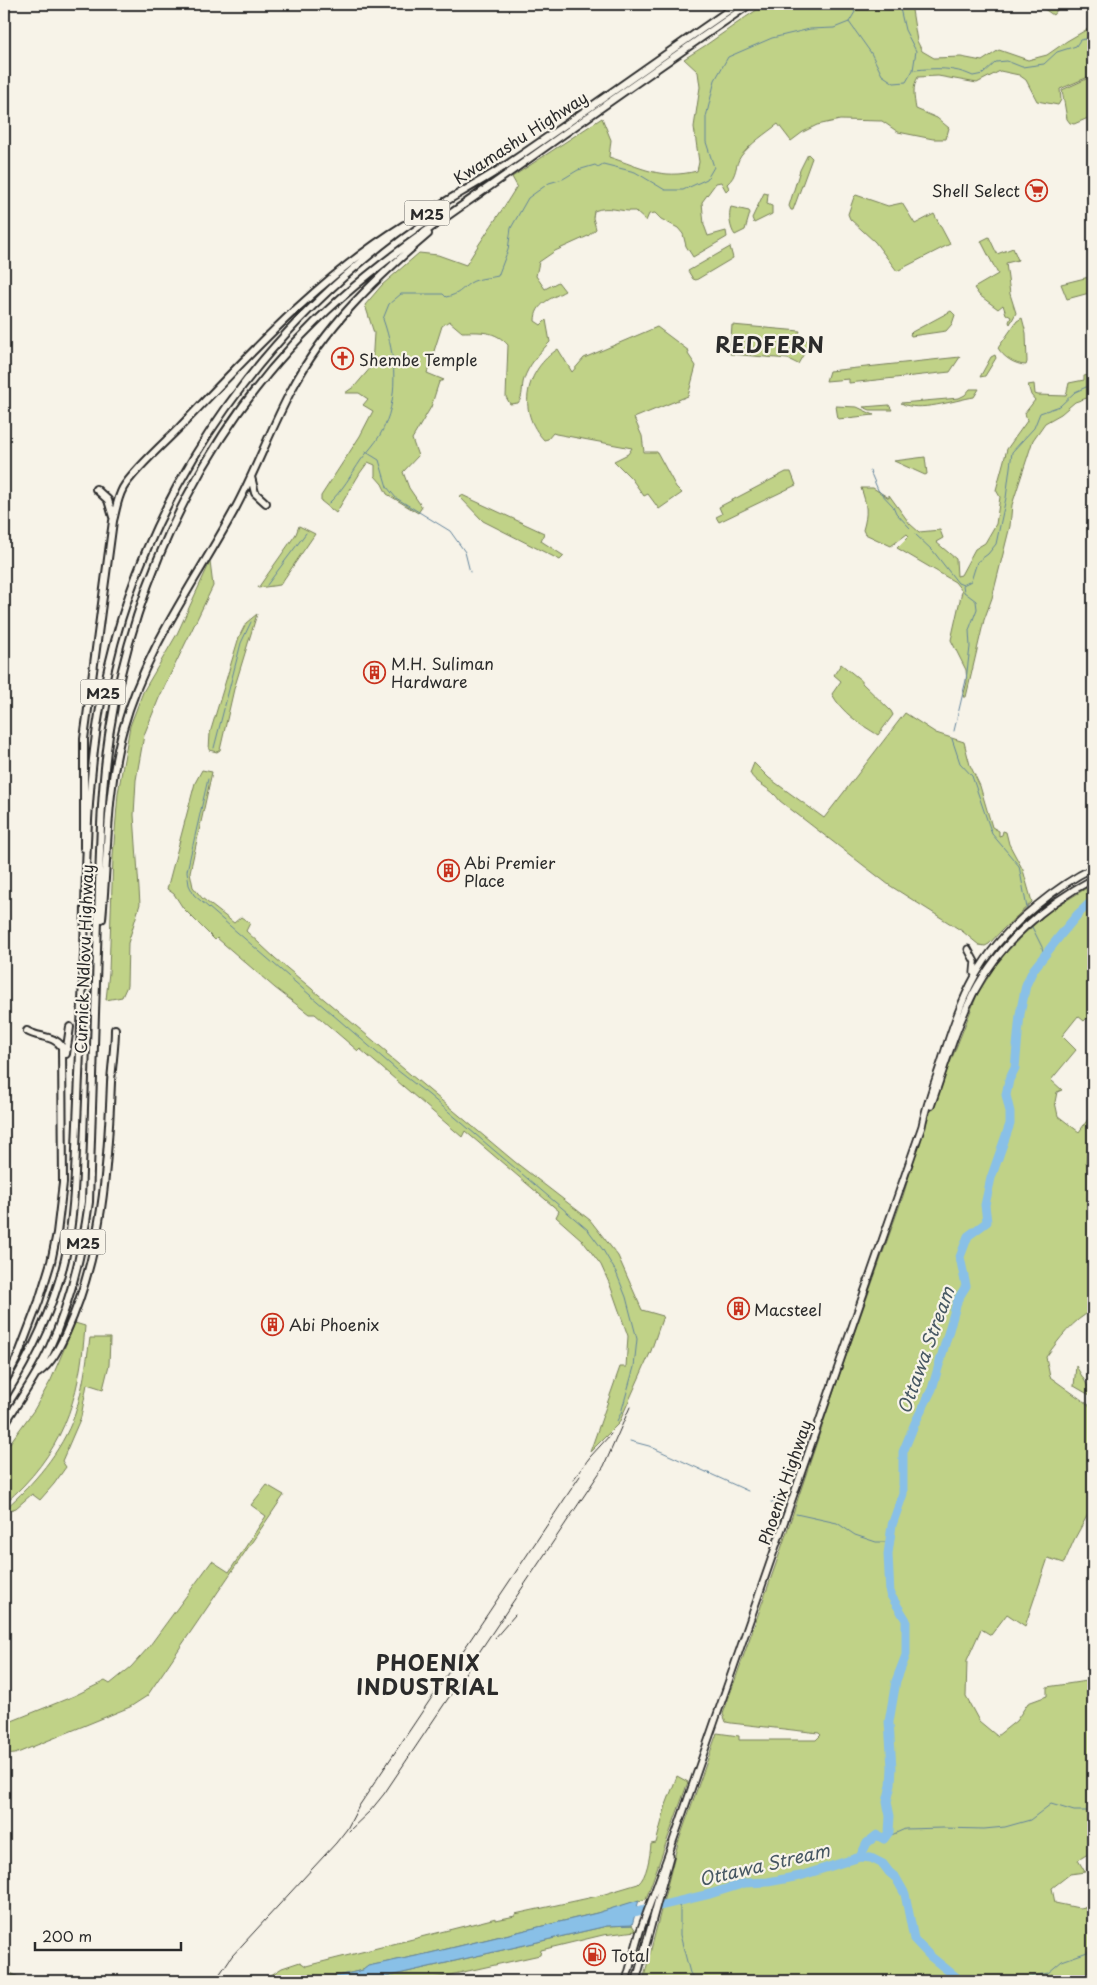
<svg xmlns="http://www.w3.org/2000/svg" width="1097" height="1985" viewBox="0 0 1097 1985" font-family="'Playpen Sans',sans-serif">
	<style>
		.green { fill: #c0d287; stroke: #767e59 }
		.water { fill: #89c0e7; stroke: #63849c }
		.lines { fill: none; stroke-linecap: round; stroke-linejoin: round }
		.stream { stroke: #63849c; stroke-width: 1 }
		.river { stroke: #89c0e7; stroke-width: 9 }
		.secondary-casing { stroke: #2b2b2b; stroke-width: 9 }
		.primary-casing { stroke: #2b2b2b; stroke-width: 10 }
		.secondary { stroke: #f7f3e8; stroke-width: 5.5 }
		.primary { stroke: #f7f3e8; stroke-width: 6 }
		.rail { stroke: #2b2b2b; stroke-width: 1 }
		.labels { text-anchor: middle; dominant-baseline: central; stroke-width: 4.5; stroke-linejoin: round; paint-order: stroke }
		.shield { fill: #f7f3e8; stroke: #686764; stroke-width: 1 }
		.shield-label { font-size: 15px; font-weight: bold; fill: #2b2b2b }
		.street-label { font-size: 16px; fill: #2b2b2b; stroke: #f7f3e8 }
		.poi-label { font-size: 16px; fill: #2b2b2b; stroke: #f7f3e8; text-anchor: start }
		.water-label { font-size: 18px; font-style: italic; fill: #475863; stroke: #f7f3e8 }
		.district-label { font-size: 21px; font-weight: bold; letter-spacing: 1px; fill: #2b2b2b; stroke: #f7f3e8 }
	</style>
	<rect width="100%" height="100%" fill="#f7f3e8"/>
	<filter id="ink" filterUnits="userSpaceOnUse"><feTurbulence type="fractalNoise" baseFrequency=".02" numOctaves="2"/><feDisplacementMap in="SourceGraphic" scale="10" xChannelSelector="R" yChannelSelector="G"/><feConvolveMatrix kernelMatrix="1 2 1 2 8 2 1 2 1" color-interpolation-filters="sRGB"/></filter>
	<g filter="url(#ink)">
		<!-- green -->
		<path class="green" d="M766,4H911L917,41L922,51L934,58L961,57L982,61L999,50L1028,60L1047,55L1067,41L1091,27L1093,11V75L1060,89L1061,100L1058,105L1037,101L1026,80L1019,75L1000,71L977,83L938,76L918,77C912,87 914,97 916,109L937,118L949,128L946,139H933L898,132L882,121L840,120L817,125L803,132L791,141L778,124C765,134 751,143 741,156C734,166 738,175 727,184L729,188L726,191L721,182L716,183L702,202L704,225L708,236L726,231L727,237L693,257L686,246L683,234L678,228L661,219L655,213L649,214L646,221L635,211C618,212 610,205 594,211L593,218L596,229L588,236L555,251L539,262L536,276L545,289L558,282L565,291C551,299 535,303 535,321L541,325L546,320L550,342C540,352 528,366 524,379C521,387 524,396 518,403L510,404L506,397L508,345C495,330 480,332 462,332L449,321L442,326L427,373L444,380L439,382L431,407L412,439L418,456L403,472L409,488L422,507L418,513L387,494L382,484L375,476V465L368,462L360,473L336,513L321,501V496L360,436L373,411L363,405L368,399L359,393H345L355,386L372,366L374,333L365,305L382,285L419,253L438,255L466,265C482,238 501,213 517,186L512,177L602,118L611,140L609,157C643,168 660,180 697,171L699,162L694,127L700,87L698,72L684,59C713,42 738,21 766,4Z
			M1037,4H1062L1053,15Z
			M1093,76V116L1074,124L1070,123L1067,119L1062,90Z
			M808,154L812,158L793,210H791L789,206L800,170Z
			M764,193L768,194L767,204L772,206V214L754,223L752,218Z
			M856,195L888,206L902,203L915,224L934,214L950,244L897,271L875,242L850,219L848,214L854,197Z
			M731,207L749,211L750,213L745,230L735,235C730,229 728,214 731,207Z
			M989,237L997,254L1013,248L1018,260L1006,263L1010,294L1016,313L1010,324L1009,322L1011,317L1006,314L1003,305L998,309L979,295L974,288L998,274L981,241Z
			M730,247L733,258L696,280L693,279L688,271Z
			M1093,276V292L1067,299L1061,284Z
			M951,311L955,315L952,324L946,331L911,336L910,334L912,332Z
			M1022,318L1026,333L1027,362L1026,365C1015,365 1003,357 998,348L1017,321Z
			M732,325L800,331L799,334L810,343L798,364L788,359L730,354Z
			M657,327L689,351L688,354L696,366L688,396L634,418L642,436L644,452H657L676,487L682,493L659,509L648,494L644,496L631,478L614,461L628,454L632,448L556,434L553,433L548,439L544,440C516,410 526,370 558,349L572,372L584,358Z
			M995,355L996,358L985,376L980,377L991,357Z
			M960,357L950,372L849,383V379L826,381L829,371Z
			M1093,374V396L1075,402L1061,414L1045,423L1033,440L1012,505L1010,526L992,598L984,620L966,697H963L967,682L966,670L951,640L962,591L955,582L897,548L909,536L907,534L891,546L865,534L863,530C868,513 867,505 861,488H873L889,498V495L910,524L919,532L940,530L943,538L936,542L956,559L957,576L961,575L975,549L985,543L996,524L1000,497L996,490L1007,449L1027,421L1025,413L1035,400L1031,395L1028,385L1034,384L1035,394L1038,395L1066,396L1069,383L1084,380V376Z
			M970,389H979L974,397C955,400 918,413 901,403L959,398L965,395Z
			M889,405L892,410H870L863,407Z
			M836,406L857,407L874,415L838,419Z
			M925,457L927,474L925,475L894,461Z
			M786,472H791L796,485L719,522L716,517L722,514L719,507Z
			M462,495L544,533L541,541L564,556L560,560L483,521L459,496Z
			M299,526L315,534L280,585L258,588L296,534Z
			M210,562L213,586L159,698L144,735L136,780L134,815L140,904L128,943L127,986L122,997L106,1000L109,972L113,856L118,793L130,726L143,692L177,634Z
			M257,614L234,689L220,750L217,752L209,750L210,733L239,637L246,623Z
			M841,664L862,681V683L891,711L893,715L878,735C860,724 842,713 832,694L841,681L834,675Z
			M905,713L936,733L964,742L970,765L980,786L992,827L999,831V836L1002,835L1003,831L1006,832L1009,844L1023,870L1032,902L1001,931L989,944L985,946L979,945L962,931L889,885L780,801C771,787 755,784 750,773L754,763L769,778L824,818Z
			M202,770L212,772L190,872L193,887L202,898L234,923L241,917L250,923L246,931L275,958L387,1052L386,1054L515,1162L590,1220L618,1256L642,1310L663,1316L651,1351L619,1423L590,1452L620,1367H626L628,1336L610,1285L601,1265L582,1240L556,1217L559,1211L465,1131L462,1137L454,1130L360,1049L358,1051L315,1014H309L275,988L217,938L215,940L183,908L174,894L167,889L195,783Z
			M1093,884V986L1091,988L1093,993V1004L1091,1006L1093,1012V1029L1090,1026L1092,1023L1087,1018L1084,1021L1078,1016L1062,1036L1076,1050L1051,1080L1062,1090L1057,1092L1055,1102L1058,1116L1079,1132L1093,1112C1093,1129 1087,1146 1086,1163L1093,1165V1310C1072,1321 1060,1338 1046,1357L1050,1377L1093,1408V1505L1074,1540L1064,1563L1048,1558L1025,1626L1007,1614L991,1635L981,1629L967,1660L966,1697L979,1721L997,1736L1016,1721L1028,1703L1047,1696V1687L1093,1680V1858L1088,1854L1078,1860L1085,1872L1070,1874L1052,1888L1055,1903L1079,1908L1093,1906V1981H643L678,1843L717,1733L739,1736V1740H816L821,1735L819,1733L731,1723L726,1722L723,1714L778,1558L838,1379L903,1196L921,1136L977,995L999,960L1024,934L1051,910Z
			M75,1323L85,1326C80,1401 62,1454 4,1504V1451L34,1410L51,1380Z
			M90,1338H110L109,1365L103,1389L87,1384L81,1417L62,1461L66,1467L54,1484L40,1500L32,1494L16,1508L4,1512V1510C34,1483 61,1453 75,1414C83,1389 86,1364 90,1338Z
			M1076,1366L1093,1395V1397L1074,1386Z
			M267,1485L284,1495L147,1696L130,1707L15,1754L4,1755V1722L7,1723L74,1696L105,1681L110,1684L131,1667L148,1648L212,1561L229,1572L266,1516L251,1505Z
			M677,1776L688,1782L646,1899L597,1913L426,1954L369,1966L363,1970L316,1981H262L282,1968L300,1962L306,1966L496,1918V1920L515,1916V1914L598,1896L638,1884C647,1877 650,1856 651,1844L656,1843L666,1805Z
			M632,1925L636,1931L603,1935L541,1950L540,1955L423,1981H368L607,1926Z
			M4,1970L27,1981H4Z"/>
		<!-- water -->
		<path class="water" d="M639,1900L632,1925L607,1926L368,1981H316L363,1970L368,1966L426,1954L597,1913Z"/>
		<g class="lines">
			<!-- stream -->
			<path class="stream" d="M849,22L855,12L849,4
				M915,70C935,68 954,67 973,76L983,74L996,62L1007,61L1022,67L1044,64L1057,52L1076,46L1080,40L1091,38L1093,34
				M366,452L379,460L387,487L396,498L450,531L465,552L470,572
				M870,471L878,490L893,506L896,513L910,528
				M329,503C342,491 351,475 361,460C367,452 375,444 380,435C400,400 396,356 383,319L389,304L401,294H443L446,297C460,294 460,290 470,283C478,278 490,278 498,276L508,250L511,228L528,198L549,183L563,179L578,170L595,165L598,167L603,164L635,172L665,190H683L707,179L714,167L706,142V117L715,80L728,57L772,38L810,29L834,28L849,22L871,53L882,75L894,83L906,82L913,70L916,51L905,30L899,4
				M915,534L933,551L958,583L963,585L964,592L976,601L977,609L969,630L970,647L966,680L954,731
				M267,585L306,533
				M963,585L971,581L977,562L988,554L996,544L1006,498L1012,452L1034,428L1040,413L1060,406L1075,392L1093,384
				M952,739L960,763L972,776L992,834L1019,866L1027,908
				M214,748L241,643L251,622
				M208,779L187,871L189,885L194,895L397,1070L429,1095L588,1230L603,1250L616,1272L626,1297L637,1339L634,1367L621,1413L617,1421
				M1032,927L1042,947L1044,956
				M630,1441L649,1446L748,1491
				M771,1502L776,1504
				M796,1514L837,1523L855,1535L876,1542H890
				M887,1837L905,1829L943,1828L984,1829L1005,1827L1030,1820L1051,1804L1074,1811H1093
				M674,1903L680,1907V1935L690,1973L696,1981
				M1011,1981L1048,1973L1062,1961L1093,1950"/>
			<!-- river -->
			<path class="river" d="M860,1857L871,1858L883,1864L889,1872L896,1878L905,1894L914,1939L930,1956L961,1981
				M625,1914L710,1894L745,1883L768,1882L800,1876L860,1857L867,1843L877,1835L884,1839L889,1832L890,1816L887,1802L891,1785L892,1768L889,1722L896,1681L906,1655V1620L890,1594L888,1554L892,1525L903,1494V1452L915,1423L932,1389L958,1299L966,1286L960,1257L968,1236L987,1222L985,1205L991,1178L1010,1124V1112L1006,1095L1009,1080L1015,1068L1020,1014L1026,985L1033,970L1063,932L1078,914L1093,900"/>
			<defs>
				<path id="secondary" d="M968,949L975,962L974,973
					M931,1106C944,1069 955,1030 973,994C999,944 1044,905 1093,879
					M626,1981L640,1931L671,1847L922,1126C926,1105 934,1084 941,1063C962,995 979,952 1036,906C1054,891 1072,878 1093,868
					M636,1981L670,1856"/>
				<path id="primary" d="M251,477L255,493L266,503
					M96,489L108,500L113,517
					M84,848V739L113,521C116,510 117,499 123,488C133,471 164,443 179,428C249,355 318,278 404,225
					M102,919C108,856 106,790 123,729C145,649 196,581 235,509C256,470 271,428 292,389C325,326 375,279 428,234
					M66,1054L70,1027
					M38,1373C52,1363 59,1348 66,1333C102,1254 108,1167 111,1082C112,1064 115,1047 115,1029
					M4,1383L18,1356L39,1301L51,1262L57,1233L63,1183L62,1047C54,1035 38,1038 27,1031
					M4,1398C31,1355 53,1309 65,1259C75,1215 75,1169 77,1124C79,1067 82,1011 84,954C86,867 86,778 103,692C136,524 229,373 360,263C381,245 404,227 428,212C454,196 482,181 508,164C585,112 661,57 738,4
					M4,1425C19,1400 37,1376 49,1349C71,1302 82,1253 89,1202C92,1108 95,1014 98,920C100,859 100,796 109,735C135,569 214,410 341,298C394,251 455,211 513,170C592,114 670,59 750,4"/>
			</defs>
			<!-- secondary casing -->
			<use href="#secondary" class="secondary-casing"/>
			<!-- primary casing -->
			<use href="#primary" class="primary-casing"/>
			<!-- secondary -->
			<use href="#secondary" class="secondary"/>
			<!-- primary -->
			<use href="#primary" class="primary"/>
			<!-- rail -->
			<path class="rail" d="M573,1480L590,1457L611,1434
				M495,1638L515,1615
				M349,1831L371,1810L384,1794L604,1466L630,1407
				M215,1981L232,1956L336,1843L347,1829L359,1806L580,1476"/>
		</g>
	</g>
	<!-- icons -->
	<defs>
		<symbol id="supermarket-ring" viewBox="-11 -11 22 22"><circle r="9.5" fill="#f7f3e8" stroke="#c8321e" stroke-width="1.5"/><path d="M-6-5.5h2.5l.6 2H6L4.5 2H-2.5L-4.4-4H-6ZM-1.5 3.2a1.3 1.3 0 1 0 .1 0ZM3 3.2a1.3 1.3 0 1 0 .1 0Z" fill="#c8321e"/></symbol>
		<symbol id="church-ring" viewBox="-11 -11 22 22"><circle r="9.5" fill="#f7f3e8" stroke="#c8321e" stroke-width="1.5"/><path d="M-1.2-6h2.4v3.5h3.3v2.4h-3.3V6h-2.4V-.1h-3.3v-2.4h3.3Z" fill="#c8321e"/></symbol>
		<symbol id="building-ring" viewBox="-11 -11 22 22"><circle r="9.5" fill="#f7f3e8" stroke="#c8321e" stroke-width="1.5"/><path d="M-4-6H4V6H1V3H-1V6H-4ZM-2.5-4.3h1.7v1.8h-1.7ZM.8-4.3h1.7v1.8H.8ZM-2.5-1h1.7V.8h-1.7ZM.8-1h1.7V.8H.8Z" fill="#c8321e"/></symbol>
		<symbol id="fuel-ring" viewBox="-11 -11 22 22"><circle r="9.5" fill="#f7f3e8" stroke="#c8321e" stroke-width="1.5"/><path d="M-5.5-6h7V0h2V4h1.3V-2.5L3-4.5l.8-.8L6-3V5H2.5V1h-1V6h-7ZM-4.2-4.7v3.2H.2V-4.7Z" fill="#c8321e"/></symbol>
	</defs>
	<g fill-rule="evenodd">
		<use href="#supermarket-ring" x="1024" y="178" width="25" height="25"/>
		<use href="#church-ring" x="330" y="346" width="25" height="25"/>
		<use href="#building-ring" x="362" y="660" width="25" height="25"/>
		<use href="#building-ring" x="436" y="858" width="25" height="25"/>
		<use href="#building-ring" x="726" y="1296" width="25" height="25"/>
		<use href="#building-ring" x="260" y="1312" width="25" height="25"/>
		<use href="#fuel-ring" x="582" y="1942" width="25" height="25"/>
	</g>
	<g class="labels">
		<!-- shield labels -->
		<g class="shield">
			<rect x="404.5" y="200.5" width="45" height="25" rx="4"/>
			<rect x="80.5" y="679.5" width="45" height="25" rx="4"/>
			<rect x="60.5" y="1229.5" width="45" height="25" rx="4"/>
		</g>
		<g class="shield-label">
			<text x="427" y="213">M25</text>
			<text x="103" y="692">M25</text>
			<text x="83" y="1242">M25</text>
		</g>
		<!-- street labels -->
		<g class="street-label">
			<text transform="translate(520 137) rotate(-33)">Kwamashu Highway</text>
			<text transform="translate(83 959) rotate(-88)">Curnick Ndlovu Highway</text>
			<text transform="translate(784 1482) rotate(-71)">Phoenix Highway</text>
		</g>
		<!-- poi labels -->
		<g class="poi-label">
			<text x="1020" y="190" text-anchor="end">Shell Select</text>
			<text x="359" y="359">Shembe Temple</text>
			<text x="391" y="663">M.H. Suliman<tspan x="391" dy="18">Hardware</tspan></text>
			<text x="464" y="862">Abi Premier<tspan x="464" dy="18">Place</tspan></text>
			<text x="754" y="1309">Macsteel</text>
			<text x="289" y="1324">Abi Phoenix</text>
			<text x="611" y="1955">Total</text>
		</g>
		<!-- water labels -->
		<g class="water-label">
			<text transform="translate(925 1350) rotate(-70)">Ottawa Stream</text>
			<text transform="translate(764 1864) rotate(-13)">Ottawa Stream</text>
		</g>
		<!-- district labels -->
		<g class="district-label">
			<text x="770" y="344">REDFERN</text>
			<text x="428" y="1662">PHOENIX<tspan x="428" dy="24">INDUSTRIAL</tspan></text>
		</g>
	</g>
	<!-- margin -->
	<rect width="1097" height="1985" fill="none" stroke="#f7f3e8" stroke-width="20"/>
	<rect x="10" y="10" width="1077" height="1965" fill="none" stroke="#2b2b2b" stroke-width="2" filter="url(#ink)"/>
	<!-- scale -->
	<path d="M35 1942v8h146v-8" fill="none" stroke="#2b2b2b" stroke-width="2.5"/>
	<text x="42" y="1942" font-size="15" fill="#2b2b2b" stroke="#f7f3e8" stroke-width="4" paint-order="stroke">200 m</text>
</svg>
